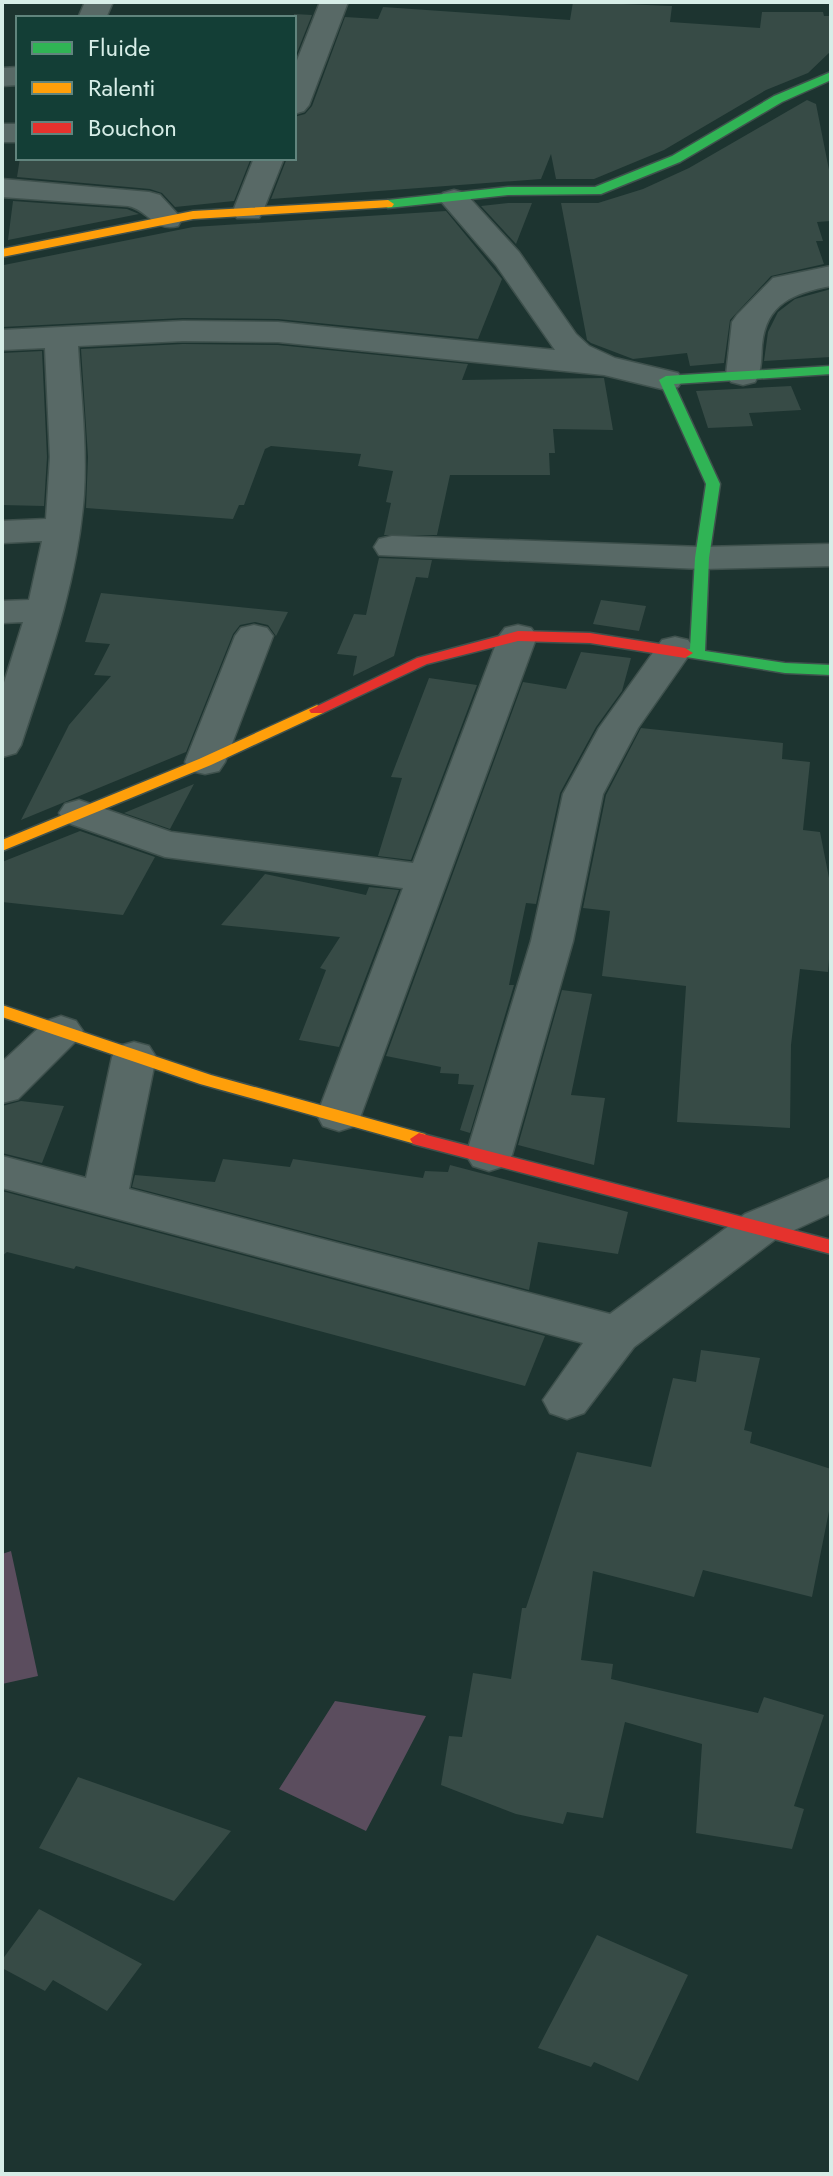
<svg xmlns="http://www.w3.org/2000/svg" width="833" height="2176" viewBox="0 0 833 2176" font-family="Jost,sans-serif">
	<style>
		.green { fill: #5b4d5e }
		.building { fill: #374b46 }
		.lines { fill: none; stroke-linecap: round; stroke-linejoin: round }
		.street-casing { stroke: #3f514d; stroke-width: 3 }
		.fast-casing { stroke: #3f514d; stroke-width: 3 }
		.slow-casing { stroke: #3f514d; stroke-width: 3 }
		.jam-casing { stroke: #3f514d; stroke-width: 3 }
		.street { fill: #586966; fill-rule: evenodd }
		.fast { fill: #30b455; fill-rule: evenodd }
		.slow { fill: #ff9f0a; fill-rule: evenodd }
		.jam { fill: #e5322d; fill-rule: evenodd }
	</style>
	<rect width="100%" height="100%" fill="#1d3430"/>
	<!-- green -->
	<path class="green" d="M11,1551L38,1676L2,1684V1554Z
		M335,1701L426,1716L366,1831L279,1789Z"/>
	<!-- building -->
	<path class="building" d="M573,2L672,6L670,22L760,28L762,12H823L824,16H831V51L808,73L766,90L664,150L594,179H556L551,154L541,179L271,199L287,158H294V117L305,114L312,106L345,17L378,19L383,7L570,20Z
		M294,14L312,15L294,60Z
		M807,100L816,104L831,180V221L817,222L823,241H816L824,264L771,276L730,320L724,363L690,366L687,353L633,359L591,343L587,340L561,203H598L643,189L689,168Z
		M20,158H251L234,201L175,207L162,193L150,189L17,177Z
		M13,201L127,209L139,214L8,240Z
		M508,203H532L516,244L481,206Z
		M446,211L502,279L478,339L278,319L183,318L2,327L4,265L193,227Z
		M831,289V357L764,361L768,332L778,312L795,299Z
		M183,344L278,345L468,364L462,380L604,378L613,430L553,429L555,453H549L550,475H450L437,535H384L391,503L386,502L393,471L358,466L361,454L271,446L265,449L244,505H239L233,519L86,508L88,457L81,349Z
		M42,351L47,457L44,506L2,505V353Z
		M791,386L801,410L749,413L753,426L708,428L696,391Z
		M379,558L432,560L428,578L416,577L394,656L353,676L357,656L337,654L354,614L366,615Z
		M101,593L288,612L276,636L268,625L255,622L240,625L233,634L186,752L21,820L69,725L111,676L94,675L110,644L85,642Z
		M601,600L646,606L639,631L593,624Z
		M581,652L631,658L622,691L596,727L560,793L536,904L526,903L509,985H514L470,1133L460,1130L474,1085L458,1084L459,1074L440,1073L441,1067L386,1056L523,682L566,689Z
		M429,678L477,685L411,860L378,856L402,778L391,777Z
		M641,728L783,743L782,759L810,762L803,830L820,832L831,888V934L828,972L800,969L791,1045L790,1128L677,1122L686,986L602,976L610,911L583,908L606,795Z
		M194,784L170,829L124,813Z
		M80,831L155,857L123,915L2,902V862Z
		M265,874L366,895L369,887L399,890L339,1047L299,1040L326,970L320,968L340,937L221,925Z
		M562,990L592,994L571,1095L605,1098L594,1165L518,1145Z
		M21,1101L64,1106L42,1163L2,1153V1106Z
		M223,1159L290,1167L293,1159L423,1178L425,1171L448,1172L450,1165L628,1212L618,1254L538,1242L529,1290L132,1187L135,1175L215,1182Z
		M2,1191L28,1198L545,1336L525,1386L76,1266L74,1269L7,1252L2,1256Z
		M701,1350L760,1358L744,1430L752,1432L750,1443L831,1469V1501L812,1597L703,1570L694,1597L593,1571L581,1660L613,1664L611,1679L758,1713L764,1697L824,1715L794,1806L804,1809L792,1849L696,1833L702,1744L625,1722L603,1818L567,1812L563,1824L516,1814L441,1785L449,1736L462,1737L473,1673L511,1679L522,1608H526L577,1452L651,1467L673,1378L696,1382Z
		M78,1777L231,1831L174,1901L39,1848Z
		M39,1909L142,1964L107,2011L53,1980L45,1991L2,1968V1960Z
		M597,1935L688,1975L638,2081L594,2062L591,2067L538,2048Z"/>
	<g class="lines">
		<defs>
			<path id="street" d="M85,2H113L106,18H78Z
				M320,2H348L309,105L304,111L294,114V68Z
				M18,67V85L2,86V68Z
				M2,124H18V142H2Z
				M254,158H284L263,211L259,218H237L233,211Z
				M2,179L149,192L160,195L182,219L178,226C153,232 149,210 128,206L2,197Z
				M454,190L465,193L519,252L576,334L589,346L615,358L678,373L683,380L678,387L666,390L604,375L278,342L183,341L78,346C81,395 87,445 84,494C78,581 48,663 21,745L16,753L2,757V689L23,622L2,623V601L29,600L42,541L2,543V521L46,519L50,457L45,348L2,350V330L183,321L278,322L555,350L496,265L439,199L443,193Z
				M831,266V286C794,293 766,303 762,345C761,358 762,371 755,382L743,385L731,382L726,375L732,322L737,315L773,278Z
				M392,536L702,547L831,544V566L702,569L379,555L374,547L379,539Z
				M254,625L267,628L273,636L225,762L219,771L205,774L191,771L185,762L235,636L241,628Z
				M518,625L531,628L537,636L361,1115L355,1126L339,1131L323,1126L317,1115L403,888L165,857L65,822L59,813L65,804L79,800L171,832L413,863L499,636L505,628Z
				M675,637L688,640L694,648L638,728L603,794L573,941L512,1155L505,1166L489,1171L473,1166L466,1155L531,941L563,794L599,728L662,640Z
				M61,1016L76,1021L83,1031L76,1041L18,1099L2,1103V1062L46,1021Z
				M134,1042L149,1046L156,1057L129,1189L610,1314L745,1214L831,1178V1213L777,1238L634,1347L584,1413L567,1419L550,1413L543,1400L583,1343L2,1188V1156L86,1178L112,1057L119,1046Z"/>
			<path id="fast" d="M831,72V80L782,102L680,162L601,194L508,195L388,208L382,204L388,200L508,187H595L672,156L774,96Z
				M831,366V374L674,384L720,484L709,558L705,651L785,663L831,665V675L785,673L680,656V650L690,649L695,558L706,484L659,380L666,376Z"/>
			<path id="slow" d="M388,200L394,204L392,207L193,219L2,257V249L193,211Z
				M317,705L325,710L323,713L211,765L2,851V840L199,759Z
				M2,1005L211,1075L425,1134L428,1139L419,1145L200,1084L2,1017Z"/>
			<path id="jam" d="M518,631L590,633L685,648L693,653L685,658L590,643L518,641L427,664L323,713H311L309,710L417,658Z
				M419,1133L831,1240V1254L413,1144L410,1139Z"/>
		</defs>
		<!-- street casing -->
		<use href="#street" class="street-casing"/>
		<!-- fast casing -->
		<use href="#fast" class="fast-casing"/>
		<!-- slow casing -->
		<use href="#slow" class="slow-casing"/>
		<!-- jam casing -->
		<use href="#jam" class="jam-casing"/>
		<!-- street -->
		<use href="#street" class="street"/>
		<!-- fast -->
		<use href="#fast" class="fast"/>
		<!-- slow -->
		<use href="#slow" class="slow"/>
		<!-- jam -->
		<use href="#jam" class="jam"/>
	</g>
	<!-- border -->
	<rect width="833" height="2176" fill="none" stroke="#d7ede7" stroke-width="8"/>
	<!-- legend -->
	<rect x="16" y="16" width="280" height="144" fill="#133e36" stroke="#61847d" stroke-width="2"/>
	<rect x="32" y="42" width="40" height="12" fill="#30b455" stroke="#61847d" stroke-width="2"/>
	<text x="88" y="56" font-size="24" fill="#d7ede7">Fluide</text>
	<rect x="32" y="82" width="40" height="12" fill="#ff9f0a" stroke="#61847d" stroke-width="2"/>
	<text x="88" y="96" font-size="24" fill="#d7ede7">Ralenti</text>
	<rect x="32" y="122" width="40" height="12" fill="#e5322d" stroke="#61847d" stroke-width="2"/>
	<text x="88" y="136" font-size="24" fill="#d7ede7">Bouchon</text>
</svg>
